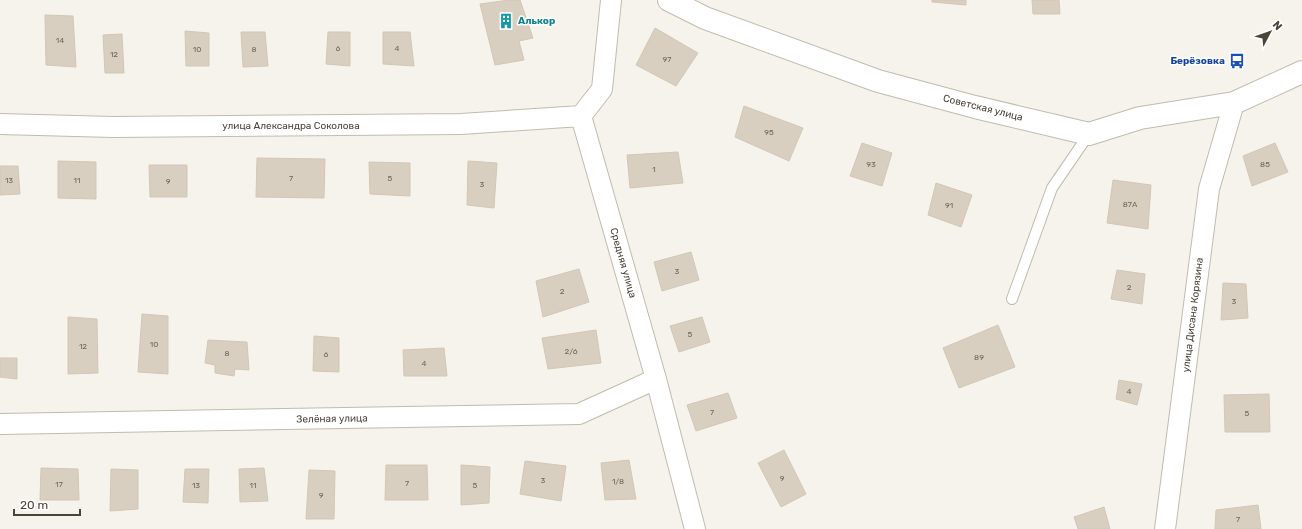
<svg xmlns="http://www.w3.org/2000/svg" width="1302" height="529" viewBox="0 0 1302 529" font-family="Rubik,sans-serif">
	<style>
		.building { fill: #d8cfc1; stroke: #d3c7b4 }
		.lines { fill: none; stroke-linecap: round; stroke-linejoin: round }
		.service-casing { stroke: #c2bbae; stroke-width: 12 }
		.minor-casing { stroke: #c2bbae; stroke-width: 22 }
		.tertiary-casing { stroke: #c2bbae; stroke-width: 24 }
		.service { stroke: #fff; stroke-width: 10 }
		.minor { stroke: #fff; stroke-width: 20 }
		.tertiary { stroke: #fff; stroke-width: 22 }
		.labels { text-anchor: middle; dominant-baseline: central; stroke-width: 3; stroke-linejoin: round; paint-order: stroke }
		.number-label { font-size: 8px; fill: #6e675b }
		.culture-label { font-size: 10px; font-weight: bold; fill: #0d838f; stroke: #fff; text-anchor: start }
		.transit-label { font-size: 10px; font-weight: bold; fill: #164399; stroke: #fff; text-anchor: end }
		.street-label { font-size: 10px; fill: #4b4439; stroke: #fff }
	</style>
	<rect width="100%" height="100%" fill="#f6f3ec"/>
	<!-- building -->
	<path class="building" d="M509,0H520L533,38L519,41L524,60L495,65L480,4Z
		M932,0H966V5L932,2Z
		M1032,0H1059L1060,14H1033Z
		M45,15L73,16L76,67L46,65Z
		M655,28L698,53L676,86L636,65Z
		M185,31L209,33V66H186Z
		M241,32H265L268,66L243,67Z
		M328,32H350V66L326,64Z
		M383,32H410L414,66L383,64Z
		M122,34L124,73H105L103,35Z
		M744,106L803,128L789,161L735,137Z
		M862,143L892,153L882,186L850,176Z
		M1275,143L1288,172L1252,186L1243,156Z
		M678,152L683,183L630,188L627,155Z
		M257,158L325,159L324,198L256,197Z
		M58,161L96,162V199L58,198Z
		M468,161L497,163L494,208L467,205Z
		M369,162L410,163V196L370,194Z
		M149,165H187V197H150Z
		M0,166H18L20,194L0,195Z
		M1113,180L1151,185L1148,229L1107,223Z
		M936,183L972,195L961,227L928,215Z
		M691,252L699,280L662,291L654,262Z
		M579,269L589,302L543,317L536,281Z
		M1117,270L1145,274L1142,304L1111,299Z
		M1223,283L1246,284L1248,318L1221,320Z
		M142,314L168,316V374L138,372Z
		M68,317L97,319L98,373L68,374Z
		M702,317L710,342L679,352L670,326Z
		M998,325L1015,367L959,388L943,348Z
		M596,330L601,363L548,369L542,338Z
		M314,336L339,338V372L313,371Z
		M208,340L247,342L249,370L235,369L234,376L215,373V365L205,363Z
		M444,348L447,376H404L403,350Z
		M0,358H17V379L0,377Z
		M1119,380L1142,384L1137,405L1116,399Z
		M728,393L737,418L696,431L687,405Z
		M1269,394L1270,432H1225L1224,395Z
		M784,450L806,494L781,507L758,463Z
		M629,460L636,499L605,500L601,463Z
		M525,461L566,466L561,501L520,494Z
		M386,465H427L428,500H385Z
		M461,465L490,467L489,503L461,505Z
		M41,468L78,469L79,500H40Z
		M264,468L268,501L240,502L239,469Z
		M111,469L138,470V509L110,511Z
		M185,469H209L208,503L183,502Z
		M309,470L335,471L334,519H306Z
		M1258,505L1261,529H1215L1216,510Z
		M1104,507L1110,529H1078L1074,517Z"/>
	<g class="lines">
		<defs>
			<path id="service" d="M1012,299L1052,188L1089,134"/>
			<path id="minor" d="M611,0L602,89L581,116L656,379L695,529
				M0,124L113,127L461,124L581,116
				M0,424L579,414L656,379
				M1165,529L1209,189L1234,103"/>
			<path id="tertiary" d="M669,0L705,18L878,81L975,107L1089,134L1140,118L1234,103L1302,72"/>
		</defs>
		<!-- service casing -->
		<use href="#service" class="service-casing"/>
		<!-- minor casing -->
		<use href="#minor" class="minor-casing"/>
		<!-- tertiary casing -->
		<use href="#tertiary" class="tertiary-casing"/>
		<!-- service -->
		<use href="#service" class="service"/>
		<!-- minor -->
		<use href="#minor" class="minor"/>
		<!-- tertiary -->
		<use href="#tertiary" class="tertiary"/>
	</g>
	<!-- icons -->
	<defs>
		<symbol id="building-bare" viewBox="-9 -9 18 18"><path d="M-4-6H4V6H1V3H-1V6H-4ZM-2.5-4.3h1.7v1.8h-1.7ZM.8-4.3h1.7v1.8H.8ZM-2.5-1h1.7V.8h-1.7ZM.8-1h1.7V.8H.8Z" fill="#0f9aa8" stroke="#fff" stroke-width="2.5" paint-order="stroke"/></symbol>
		<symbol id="bus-bare" viewBox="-9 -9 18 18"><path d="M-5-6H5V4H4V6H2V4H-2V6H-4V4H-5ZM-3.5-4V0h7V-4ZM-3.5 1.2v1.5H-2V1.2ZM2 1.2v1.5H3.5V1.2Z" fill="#1a4fb4" stroke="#fff" stroke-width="2.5" paint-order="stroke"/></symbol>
	</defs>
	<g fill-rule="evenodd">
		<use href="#building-bare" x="495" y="10" width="22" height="22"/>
		<use href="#bus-bare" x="1226" y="50" width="22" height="22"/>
	</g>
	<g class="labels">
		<!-- number labels -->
		<g class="number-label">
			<text x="60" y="40">14</text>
			<text x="338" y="48">6</text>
			<text x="397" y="48">4</text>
			<text x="197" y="49">10</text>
			<text x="254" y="49">8</text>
			<text x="114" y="54">12</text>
			<text x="667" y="59">97</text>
			<text x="769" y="132">95</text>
			<text x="871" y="164">93</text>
			<text x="1265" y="164">85</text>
			<text x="654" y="169">1</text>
			<text x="291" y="178">7</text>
			<text x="390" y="178">5</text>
			<text x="9" y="180">13</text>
			<text x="77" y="180">11</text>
			<text x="168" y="181">9</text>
			<text x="482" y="184">3</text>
			<text x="1130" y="204">87А</text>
			<text x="949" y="205">91</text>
			<text x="677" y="271">3</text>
			<text x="1129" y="287">2</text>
			<text x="562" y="291">2</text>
			<text x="1234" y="301">3</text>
			<text x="690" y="334">5</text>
			<text x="154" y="344">10</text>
			<text x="83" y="346">12</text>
			<text x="571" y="351">2/6</text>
			<text x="227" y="353">8</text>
			<text x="326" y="354">6</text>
			<text x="979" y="357">89</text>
			<text x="424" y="363">4</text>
			<text x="1129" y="391">4</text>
			<text x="712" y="412">7</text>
			<text x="1247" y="413">5</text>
			<text x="782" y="478">9</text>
			<text x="543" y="480">3</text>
			<text x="618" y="481">1/8</text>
			<text x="407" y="483">7</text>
			<text x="59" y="484">17</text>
			<text x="196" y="485">13</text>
			<text x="253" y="485">11</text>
			<text x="475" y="485">5</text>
			<text x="321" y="495">9</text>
			<text x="1238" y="519">7</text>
		</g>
		<!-- culture labels -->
		<g class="culture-label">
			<text x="518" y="21">Алькор</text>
		</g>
		<!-- transit labels -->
		<g class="transit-label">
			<text x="1225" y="61">Берёзовка</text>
		</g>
		<!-- street labels -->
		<g class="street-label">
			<text transform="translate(983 108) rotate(14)">Советская улица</text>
			<text x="291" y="126">улица Александра Соколова</text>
			<text transform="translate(623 263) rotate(74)">Средняя улица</text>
			<text transform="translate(1193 315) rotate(-83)">улица Дисана Корязина</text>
			<text transform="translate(332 419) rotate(-1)">Зелёная улица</text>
		</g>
	</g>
	<!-- north arrow -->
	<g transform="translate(1270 32) rotate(49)" stroke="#ffffff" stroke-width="3" paint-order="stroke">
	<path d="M0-3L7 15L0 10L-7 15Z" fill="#4b4439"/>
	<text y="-6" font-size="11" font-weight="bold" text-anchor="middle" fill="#4b4439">N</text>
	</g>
	<!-- scale -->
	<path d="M14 509v6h66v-6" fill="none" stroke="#4b4439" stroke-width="2"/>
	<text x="20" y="509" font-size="12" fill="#4b4439" stroke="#ffffff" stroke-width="3" paint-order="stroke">20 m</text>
</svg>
